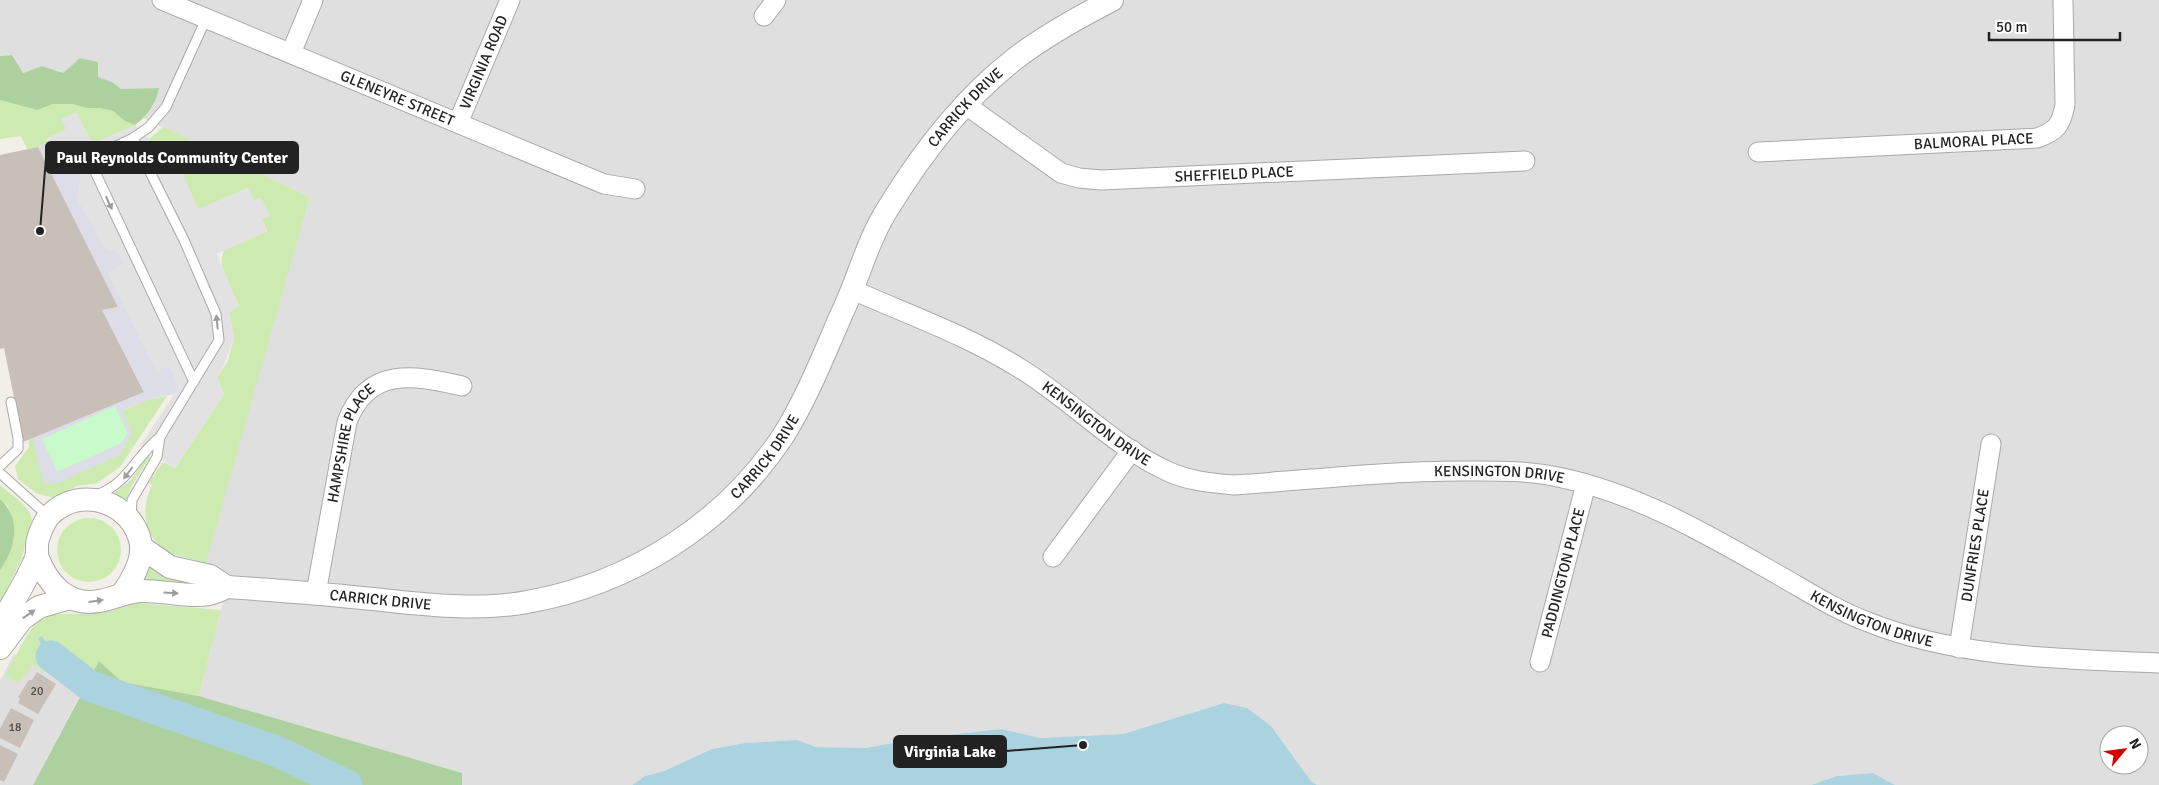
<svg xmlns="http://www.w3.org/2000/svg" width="2159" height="785" viewBox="0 0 2159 785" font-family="Signika,sans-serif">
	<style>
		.residential { fill: #e0dfdf; fill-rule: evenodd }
		.grass { fill: #cdebb0 }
		.forest { fill: #add19e }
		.park { fill: #c8facc }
		.parking { fill: #e2e2e2 }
		.plaza { fill: #dddde8; fill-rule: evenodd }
		.water { fill: #aad3df }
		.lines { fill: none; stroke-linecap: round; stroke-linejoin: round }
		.stream { stroke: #aad3df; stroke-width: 5 }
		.river { stroke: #aad3df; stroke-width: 31 }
		.building { fill: #c7bfb8 }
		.service-casing { stroke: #a9a9a9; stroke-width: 11 }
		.minor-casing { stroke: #a9a9a9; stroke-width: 21 }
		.tertiary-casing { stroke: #a9a9a9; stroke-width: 24 }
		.service { stroke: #fff; stroke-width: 9 }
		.minor { stroke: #fff; stroke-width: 19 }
		.tertiary { stroke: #fff; stroke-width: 22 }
		.oneway { fill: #9c9c9c }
		.labels { text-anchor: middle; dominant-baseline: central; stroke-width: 5; stroke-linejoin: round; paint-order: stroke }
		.number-label { font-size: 12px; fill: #4b4948 }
		.street-label { font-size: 15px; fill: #222; stroke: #fff }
		.leader { fill: none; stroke: #222; stroke-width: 2 }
		.callout-dot { fill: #222; stroke: #fff; stroke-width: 2 }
		.callout { fill: #222; stroke: #222; stroke-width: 2 }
		.callout-label { font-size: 16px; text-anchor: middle; font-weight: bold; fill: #fff }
	</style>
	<rect width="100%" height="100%" fill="#f2efe9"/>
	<!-- residential -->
	<path class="residential" d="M0,0H2159V785H1895L1873,773L1837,776L1811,785H1317L1311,781L1271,726L1224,703L1123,734L1040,738L1002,729L919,738L866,748L816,747L797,740L745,743L712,749L664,771L645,776L632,785H462V773L199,696L227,587L202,575L310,197L143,118L154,105L158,88L121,89L112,82L98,77V62L80,58L63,73L42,66L22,73L12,55L0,56ZM2109,735H2139V765H2109Z
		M14,654L81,693L33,785H0V681Z"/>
	<!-- grass -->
	<path class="grass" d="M0,100L37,110L53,104H72L87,108H100L113,111L125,121L135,125L95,143L66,129L46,139L48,142L38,147L27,149L21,136L0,139Z
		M163,127L310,197L206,563C196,560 185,558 176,555C144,543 139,512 152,485L149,482L162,463H166L175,468L224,394L217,378L228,361L234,337L229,312L239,305C233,291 214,264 225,250L267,231L262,219L261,198L254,201L248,188L198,210L172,149L158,155L152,148L149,139Z
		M167,396L120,467L97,483L77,486L53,498L46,496L36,493L18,479L15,466L29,447V439L122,411L149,399Z
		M148,455L150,457L132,485L125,502L113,494L131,480Z
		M0,485L22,503L30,513L32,520L21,561L0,602V570L14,541L8,506L0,499Z
		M57 550a32 32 0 1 1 64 0a32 32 0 1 1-64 0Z
		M147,564L200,586L142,581Z
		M136,603L221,610L199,696L121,682L99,661L81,693L31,664L28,672L18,683L5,676C12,664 26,634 35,625C54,607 75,617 98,613C111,612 123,606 136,603Z"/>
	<!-- forest -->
	<path class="forest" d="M12,55L23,73L42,66L63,73L80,58L98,62V77L112,82L121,89L159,88C156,104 148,115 135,125L125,121L113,111L100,108H87L72,104H53L37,110L0,100V56Z
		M0,499C22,519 16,548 0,570Z
		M99,661L122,682L199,696L462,773V785H33Z"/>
	<!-- park -->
	<path class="park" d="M116,405L128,433L123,443L57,472L42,439Z"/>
	<!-- parking -->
	<path class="parking" d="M76,112L91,140L95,143L135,125L149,139L152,148L158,155L172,149L198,209L249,188L254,200L261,197L270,216L262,219L267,231L217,254L239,306L229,312L234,337L224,365L217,378L224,394L175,468L140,446L179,387L171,368L157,372L108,273L124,264L113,250L104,249L77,198L82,169L80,166L64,174L46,139L66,129L61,119Z"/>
	<!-- plaza -->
	<path class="plaza" d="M48,142L64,174L80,166L82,169L77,198L104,248L113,250L119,254L124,264L108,273L157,372L165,367L171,368L179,387L174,394L149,399L122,411L132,433L120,455L58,483L44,484L32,438L144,391L102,310L118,307L38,147ZM115,406L128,433L122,443L57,472L42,439Z"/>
	<!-- water -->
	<path class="water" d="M1224,703L1247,708L1271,726L1311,781L1317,785H632L645,776L664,771L712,749L745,743L797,740L816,747L866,748L919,738L1002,729L1040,738L1123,734Z
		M1873,773L1895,785H1811L1837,776Z"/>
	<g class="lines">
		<!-- stream -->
		<path class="stream" d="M41,639L51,656"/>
		<!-- river -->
		<path class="river" d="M51,656L90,686L276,751L347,785"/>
	</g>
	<!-- building -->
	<path class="building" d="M38,147L118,307L102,310L144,392L23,442L4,348L0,349V155Z
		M37,672L56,684L38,714L18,703L20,699L18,697L29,680H32Z
		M11,708L34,720L20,748L0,738V729Z
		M0,745L18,754L4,782L0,780Z"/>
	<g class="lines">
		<defs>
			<path id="service" d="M194,382L89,159L133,138L149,127L166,107L206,19
				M0,466L18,449V438L11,402
				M0,473L48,516
				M96,495C128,484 135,457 160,437L219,340L216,314L184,240L133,138
				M131,517L132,500L157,457L160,437"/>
			<g id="minor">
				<path id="s1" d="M162,0L604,184L635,189"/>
				<path d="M764,16L776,0"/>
				<path d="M291,53L313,0"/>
				<path id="s2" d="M966,105L1061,173L1079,178L1101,180L1525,161"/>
				<path id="s3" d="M458,123L510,0"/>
				<path id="s4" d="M1758,152L2037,138C2057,131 2061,125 2065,105L2063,0"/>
				<path id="s5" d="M853,290C909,315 969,336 1021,369C1070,399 1115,447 1167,471C1188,481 1211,483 1234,485C1310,480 1385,471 1461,471C1493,471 1526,470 1558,477C1640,494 1710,536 1782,577C1810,593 1838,611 1868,622C1957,658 2063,659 2159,663"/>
				<path d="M1053,557L1132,450"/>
				<path id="s6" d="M316,593L347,422C368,366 414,375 462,386"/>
				<path id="s7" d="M1959,648L1991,444"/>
				<path id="s8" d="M1540,662L1586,484"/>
			</g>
			<g id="tertiary">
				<path d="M141,547L170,567L210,576L227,587"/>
				<path id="s9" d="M37,556C47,583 67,607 99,601C113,599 125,592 140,591C159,590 191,598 209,594C215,593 221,590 227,587C272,590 317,593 362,598C416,603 473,612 527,602C630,584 725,524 783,436C807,398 824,354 842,313C858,280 867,242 887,210C921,154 964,98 1016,58C1046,35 1079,17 1112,0"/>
				<path d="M0,625C12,603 27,581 36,558C38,552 36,545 38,539C40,532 45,520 50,515C81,484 134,502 141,545C143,561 131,582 122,594"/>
				<path d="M0,648L22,619L39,607L70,598"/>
			</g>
		</defs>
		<!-- service casing -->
		<use href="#service" class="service-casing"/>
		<!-- minor casing -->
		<use href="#minor" class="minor-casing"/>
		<!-- tertiary casing -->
		<use href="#tertiary" class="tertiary-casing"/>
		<!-- service -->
		<use href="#service" class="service"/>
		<!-- minor -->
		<use href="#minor" class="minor"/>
		<!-- tertiary -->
		<use href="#tertiary" class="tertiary"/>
	</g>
	<!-- one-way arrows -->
	<defs><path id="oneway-solid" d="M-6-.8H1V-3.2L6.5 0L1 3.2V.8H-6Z" transform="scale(1.25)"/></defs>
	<g class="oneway">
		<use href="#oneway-solid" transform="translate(109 203) rotate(65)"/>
		<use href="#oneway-solid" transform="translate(217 322) rotate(-96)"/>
		<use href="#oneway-solid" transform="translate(128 473) rotate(127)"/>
		<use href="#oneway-solid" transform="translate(171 593) rotate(3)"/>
		<use href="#oneway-solid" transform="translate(96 601) rotate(-8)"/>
		<use href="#oneway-solid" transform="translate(29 614) rotate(-34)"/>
	</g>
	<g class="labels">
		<!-- number labels -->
		<g class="number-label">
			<text x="37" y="691">20</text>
			<text x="15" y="727">18</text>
		</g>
		<!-- street labels -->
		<g class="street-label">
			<text stroke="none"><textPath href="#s3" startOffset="66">VIRGINIA ROAD</textPath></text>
			<text stroke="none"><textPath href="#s1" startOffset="255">GLENEYRE STREET</textPath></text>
			<text stroke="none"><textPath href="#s9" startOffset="1208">CARRICK DRIVE</textPath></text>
			<text stroke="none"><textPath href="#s4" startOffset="216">BALMORAL PLACE</textPath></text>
			<text stroke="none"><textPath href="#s2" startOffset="291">SHEFFIELD PLACE</textPath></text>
			<text stroke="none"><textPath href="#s5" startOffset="279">KENSINGTON DRIVE</textPath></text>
			<text stroke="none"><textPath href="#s6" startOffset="155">HAMPSHIRE PLACE</textPath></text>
			<text stroke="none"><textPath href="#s9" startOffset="802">CARRICK DRIVE</textPath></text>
			<text stroke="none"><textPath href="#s5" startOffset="699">KENSINGTON DRIVE</textPath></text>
			<text stroke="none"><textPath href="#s7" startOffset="104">DUNFRIES PLACE</textPath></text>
			<text stroke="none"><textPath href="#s8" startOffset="92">PADDINGTON PLACE</textPath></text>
			<text stroke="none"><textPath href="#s9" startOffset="369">CARRICK DRIVE</textPath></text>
			<text stroke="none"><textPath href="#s5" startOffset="1104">KENSINGTON DRIVE</textPath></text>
		</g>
	</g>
	<!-- callouts -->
	<path class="leader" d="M40 231L46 158M1083 745L1006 751"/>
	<g class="callout-dot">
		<circle cx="40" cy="231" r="5"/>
		<circle cx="1083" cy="745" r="5"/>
	</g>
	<g class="callout">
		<rect x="46" y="142" width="252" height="31" rx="5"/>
		<rect x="894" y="736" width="112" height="31" rx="5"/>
	</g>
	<g class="callout-label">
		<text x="172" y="163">Paul Reynolds Community Center</text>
		<text x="950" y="757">Virginia Lake</text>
	</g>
	<!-- north arrow -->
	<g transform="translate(2124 750) rotate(61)"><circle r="24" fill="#ffffff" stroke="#a7a7a7"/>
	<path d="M0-4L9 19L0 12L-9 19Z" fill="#d40000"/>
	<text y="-8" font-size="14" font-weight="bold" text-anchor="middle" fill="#222222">N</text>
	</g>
	<!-- scale -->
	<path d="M1989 32v8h131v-8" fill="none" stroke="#222222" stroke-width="2.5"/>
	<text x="1996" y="32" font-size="15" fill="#222222" stroke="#ffffff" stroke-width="4" paint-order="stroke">50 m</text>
</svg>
